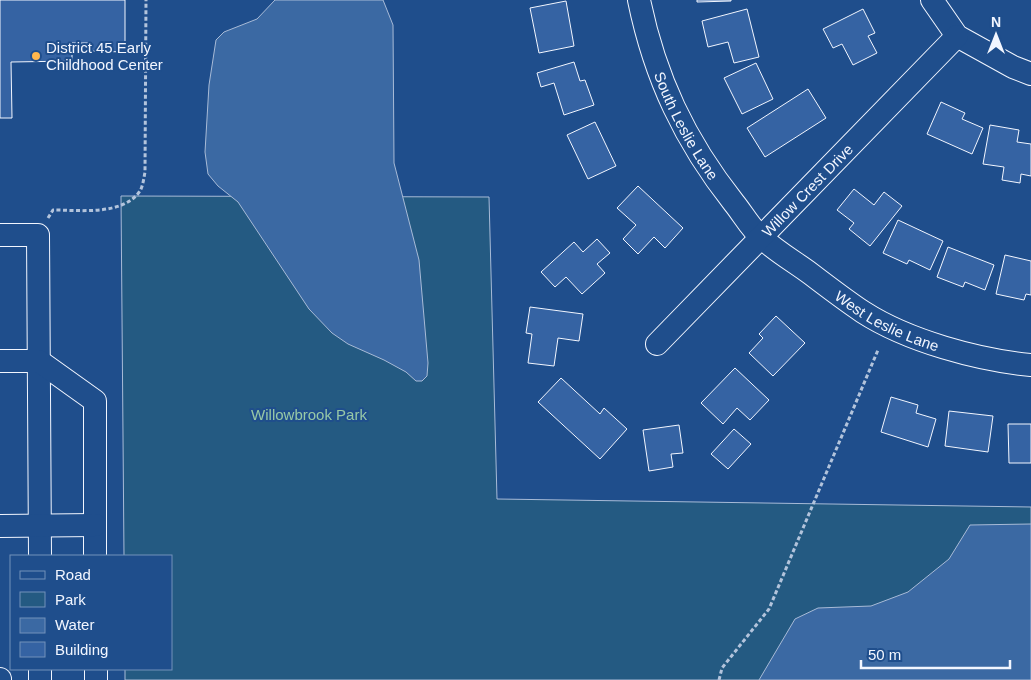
<svg xmlns="http://www.w3.org/2000/svg" width="1031" height="680" viewBox="0 0 1031 680" font-family="Arial,sans-serif">
	<style>
		.green { fill: #245a82; stroke: #a8bbd7 }
		.water { fill: #3b69a3; stroke: #a8bbd7 }
		.building { fill: #3563a3; stroke: #f2f6ff }
		.lines { fill: none; stroke-linecap: round; stroke-linejoin: round }
		.minor-casing { stroke: #f2f6ff; stroke-width: 24 }
		.path { stroke: #b3c4dc; stroke-width: 3; stroke-dasharray: 4 2.5; stroke-linecap: butt }
		.minor { stroke: #1f4e8c; stroke-width: 22 }
		.poi-dot { fill: #ffb74d; stroke: #1f4e8c; stroke-width: 2 }
		.labels { text-anchor: middle; dominant-baseline: central; stroke-width: 4; stroke-linejoin: round; paint-order: stroke }
		.poi-label { font-size: 15px; fill: #f2f6ff; stroke: #1f4e8c; text-anchor: start }
		.street-label { font-size: 15px; fill: #f2f6ff; stroke: #1f4e8c }
		.park-label { font-size: 15px; fill: #97c8a6; stroke: #1f4e8c }
	</style>
	<rect width="100%" height="100%" fill="#1f4e8c"/>
	<!-- green -->
	<path class="green" d="M121,196L489,197L497,499L1031,507V680H125V669H171V556H124Z"/>
	<!-- water -->
	<path class="water" d="M275,0H383L393,25L394,163L419,260L428,363L427,376L422,381H416L406,372L384,360L348,344L332,333L309,309L238,202L218,186L208,174L205,152L209,85L216,40L224,32L257,19Z
		M1031,524V680H759L795,619L818,608L871,606L908,592L949,559L970,525Z"/>
	<!-- building -->
	<path class="building" d="M0,0H125V52L90,51L91,43H72V61L11,62L12,118H0Z
		M697,0H731V1L697,2Z
		M566,1L574,46L539,53L530,8Z
		M747,9L759,57L734,63L728,42L708,47L702,21Z
		M863,9L875,33L868,36L877,53L853,65L842,44L833,48L823,29Z
		M574,62L580,81L585,80L594,105L564,115L554,83L541,87L537,73Z
		M756,63L773,99L742,114L724,78Z
		M808,89L826,118L765,157L747,128Z
		M941,102L965,113L962,119L983,128L972,154L927,134Z
		M595,122L616,166L588,179L567,135Z
		M990,125L1019,130L1017,142L1031,144V176L1021,174L1020,183L1002,180L1004,167L983,164Z
		M638,186L683,228L665,248L654,237L638,254L623,239L636,225L617,208Z
		M854,189L874,205L884,192L902,206L870,246L849,229L854,223L837,210Z
		M898,220L943,241L930,270L909,260L907,264L883,253Z
		M597,239L610,253L597,264L605,273L582,294L566,277L555,287L541,272L574,242L583,252Z
		M948,247L994,265L985,290L965,282L963,287L937,277Z
		M1005,255L1031,261V295L1026,294L1024,300L996,294Z
		M530,307L583,314L579,341L558,338L554,366L528,363L532,334L526,333Z
		M776,316L805,343L773,376L749,353L763,338L759,334Z
		M735,368L769,400L750,420L737,408L723,424L701,403Z
		M561,378L600,414L604,408L627,429L600,459L538,402Z
		M891,397L918,405L916,413L936,419L928,447L881,432Z
		M949,411L993,416L988,452L945,446Z
		M1008,424H1031V463H1009Z
		M679,425L683,453L671,454L673,467L649,471L643,430Z
		M734,429L751,444L728,469L711,454Z"/>
	<g class="lines">
		<defs>
			<g id="minor">
				<path id="s1" d="M639,0C655,78 685,141 734,203C743,214 751,229 762,238C777,252 795,262 811,274C828,287 845,300 863,312C908,341 978,360 1031,365"/>
				<path d="M932,0L957,36L1013,67L1031,74"/>
				<path d="M0,235H38L40,556"/>
				<path id="s2" d="M657,344L957,36"/>
				<path d="M0,361H39L95,401V556"/>
				<path d="M0,526L95,525"/>
				<path d="M40,669V680"/>
				<path d="M96,669V680"/>
				<path d="M0,679V680"/>
			</g>
		</defs>
		<!-- minor casing -->
		<use href="#minor" class="minor-casing"/>
		<!-- path -->
		<path class="path" d="M48,218L53,210C79,210 123,216 140,191C143,186 144,177 145,172L146,0
			M719,680L722,668L769,609L878,350"/>
		<!-- minor -->
		<use href="#minor" class="minor"/>
	</g>
	<!-- markers -->
	<circle class="poi-dot" cx="36" cy="56" r="5"/>
	<g class="labels">
		<!-- poi labels -->
		<g class="poi-label">
			<text x="46" y="47">District 45 Early<tspan x="46" dy="17">Childhood Center</tspan></text>
		</g>
		<!-- street labels -->
		<g class="street-label">
			<text stroke="none"><textPath href="#s1" startOffset="135">South Leslie Lane</textPath></text>
			<text stroke="none"><textPath href="#s2" startOffset="215">Willow Crest Drive</textPath></text>
			<text stroke="none"><textPath href="#s1" startOffset="422">West Leslie Lane</textPath></text>
		</g>
		<!-- park labels -->
		<g class="park-label">
			<text x="309" y="414">Willowbrook Park</text>
		</g>
	</g>
	<!-- legend -->
	<rect x="10" y="555" width="162" height="115" fill="#1f4e8c" stroke="#7391ba"/>
	<rect x="20" y="571" width="25" height="8" fill="#1f4e8c" stroke="#7391ba"/>
	<text x="55" y="580" font-size="15" fill="#f2f6ff">Road</text>
	<rect x="20" y="592" width="25" height="15" fill="#245a82" stroke="#7391ba"/>
	<text x="55" y="605" font-size="15" fill="#f2f6ff">Park</text>
	<rect x="20" y="618" width="25" height="15" fill="#3b69a3" stroke="#7391ba"/>
	<text x="55" y="630" font-size="15" fill="#f2f6ff">Water</text>
	<rect x="20" y="642" width="25" height="15" fill="#3563a3" stroke="#7391ba"/>
	<text x="55" y="655" font-size="15" fill="#f2f6ff">Building</text>
	<!-- north arrow -->
	<g transform="translate(996 35)" stroke="#1f4e8c" stroke-width="4" paint-order="stroke">
	<path d="M0-4L9 19L0 12L-9 19Z" fill="#f2f6ff"/>
	<text y="-8" font-size="14" font-weight="bold" text-anchor="middle" fill="#f2f6ff">N</text>
	</g>
	<!-- scale -->
	<path d="M861 660v8h149v-8" fill="none" stroke="#f2f6ff" stroke-width="2.5"/>
	<text x="868" y="660" font-size="15" fill="#f2f6ff" stroke="#1f4e8c" stroke-width="4" paint-order="stroke">50 m</text>
</svg>
